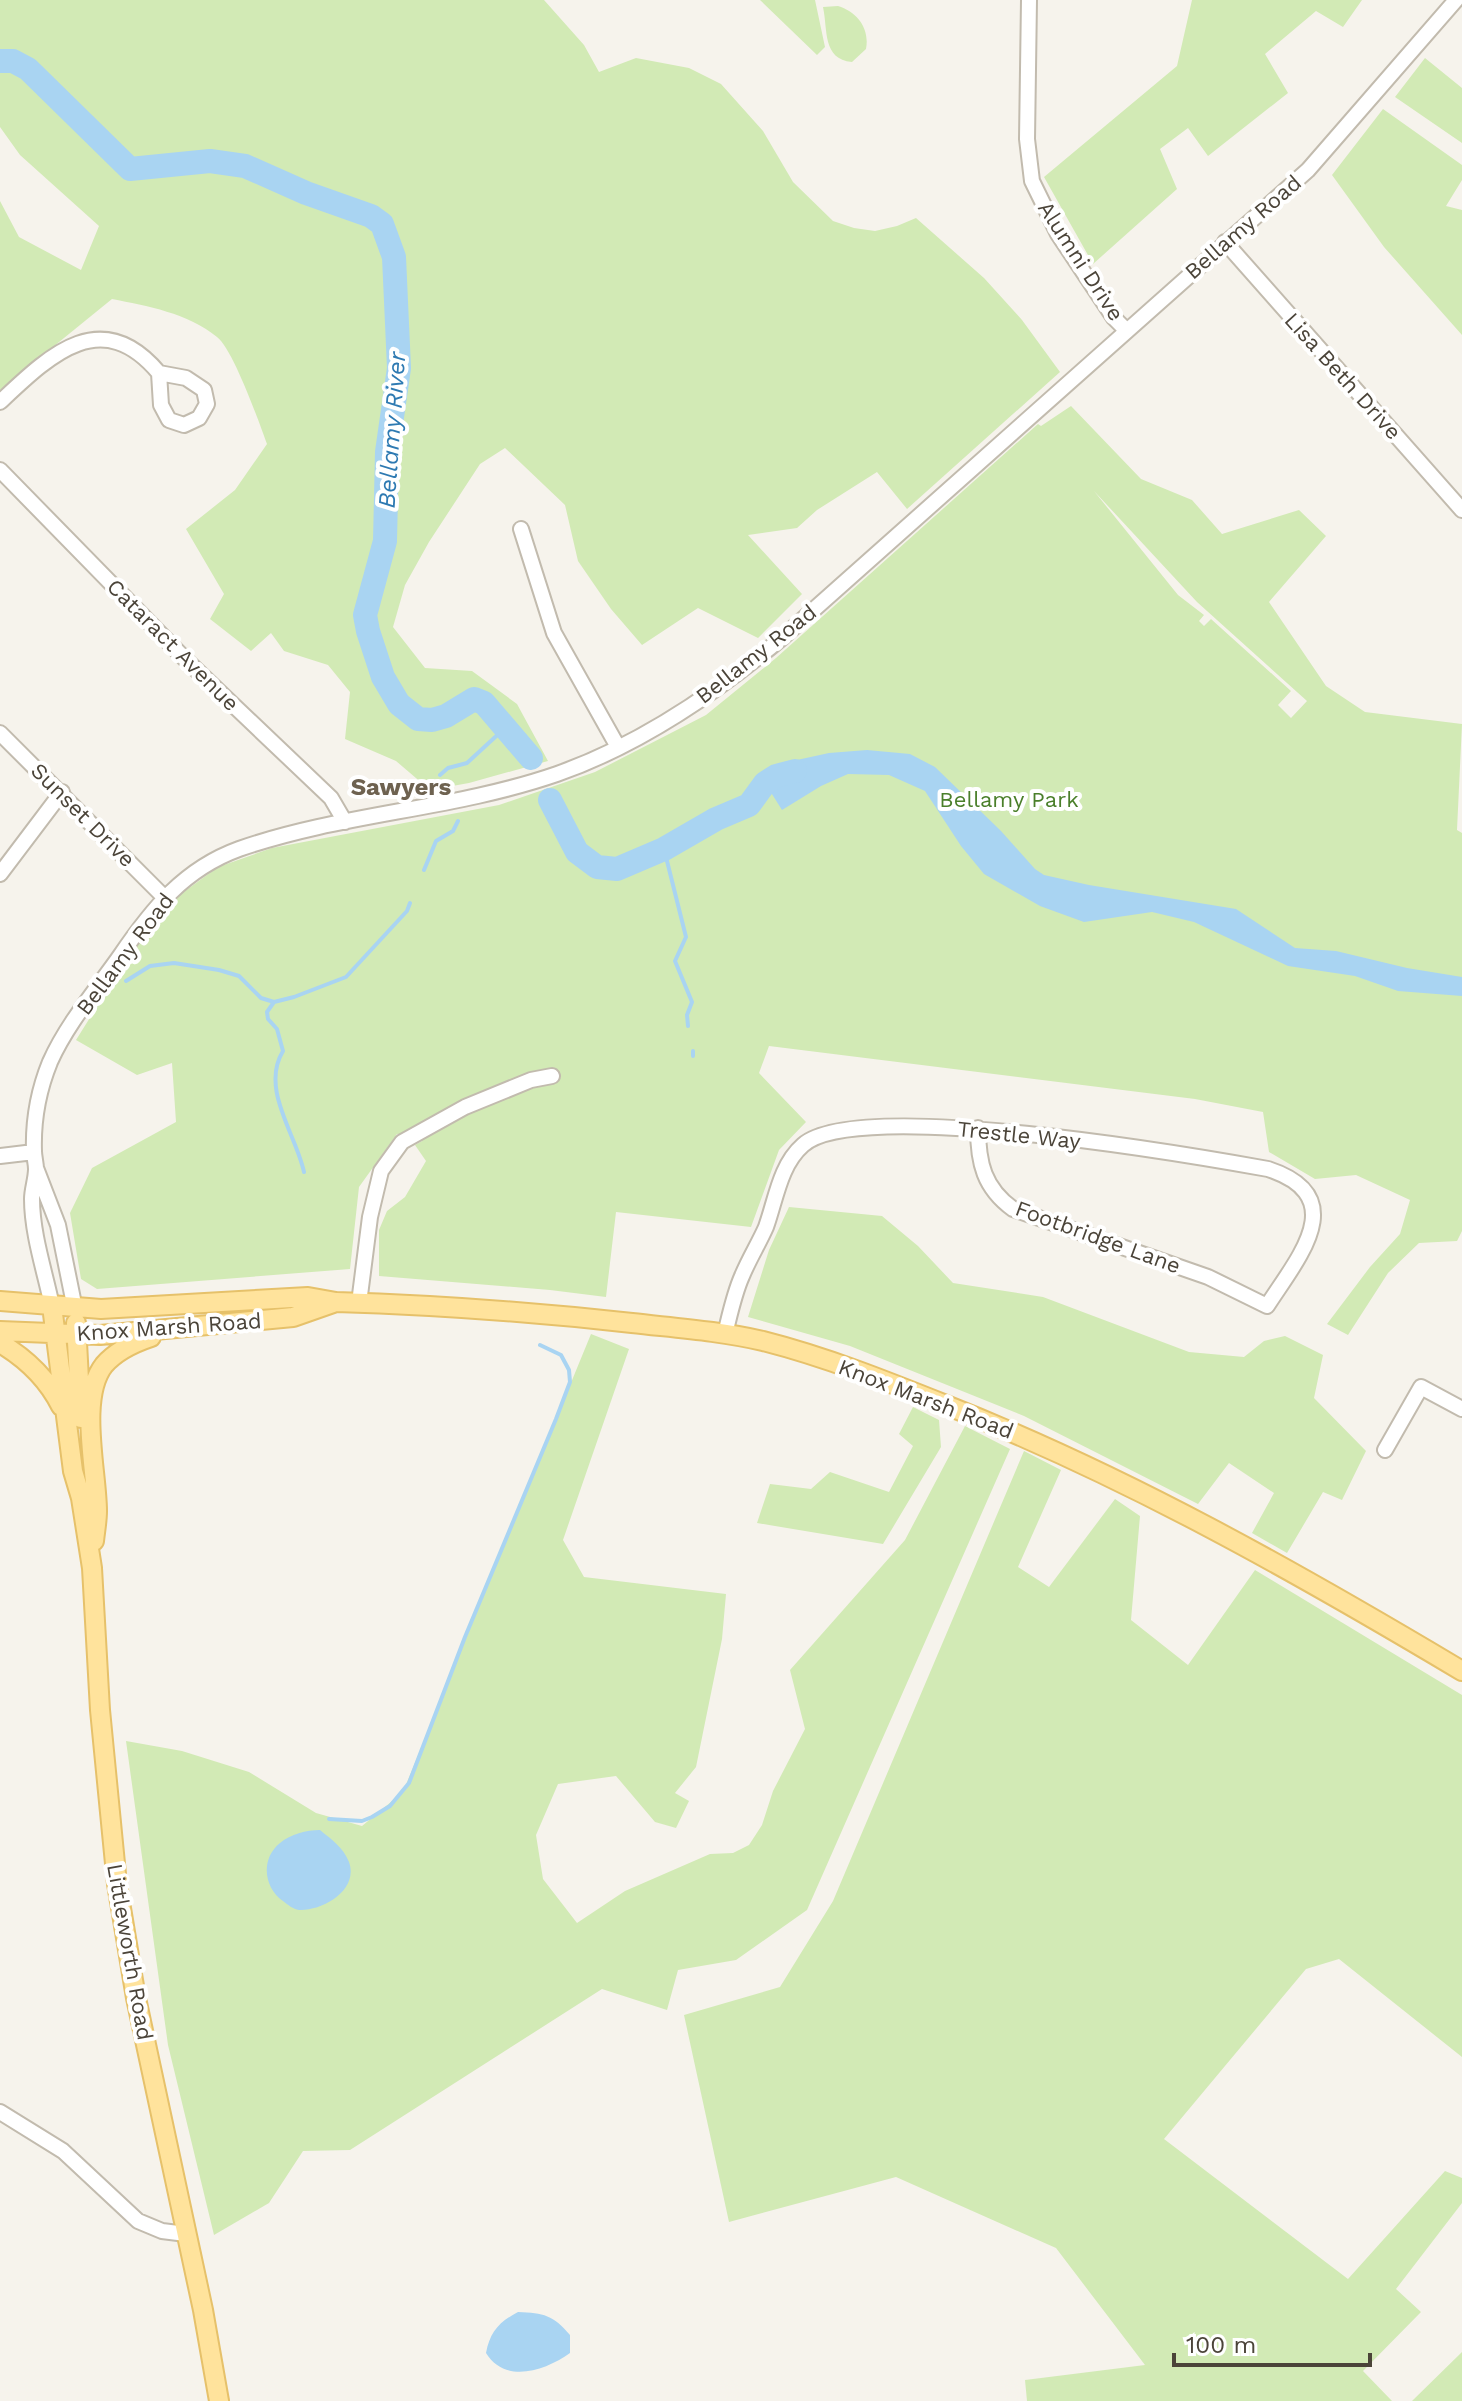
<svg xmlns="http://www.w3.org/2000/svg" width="1462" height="2401" viewBox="0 0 1462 2401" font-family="'Work Sans',sans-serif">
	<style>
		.green { fill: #d2eab5; fill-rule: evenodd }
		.water { fill: #a9d4f2 }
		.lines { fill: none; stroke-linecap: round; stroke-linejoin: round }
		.stream { stroke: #a9d4f2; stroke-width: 4 }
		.river { stroke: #a9d4f2; stroke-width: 24 }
		.minor-casing { stroke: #c2bbae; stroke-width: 18 }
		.major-casing { stroke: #e6c16a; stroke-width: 22 }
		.minor { stroke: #fff; stroke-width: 14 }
		.major { stroke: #ffe39c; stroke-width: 18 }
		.labels { text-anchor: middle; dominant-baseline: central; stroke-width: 8; stroke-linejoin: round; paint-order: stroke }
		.street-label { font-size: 22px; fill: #4b4439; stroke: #fff }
		.park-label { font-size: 22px; fill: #4a7f2a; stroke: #fff }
		.water-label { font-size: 24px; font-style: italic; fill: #2e7ab2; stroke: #fff }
		.neighbourhood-label { font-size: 24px; font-weight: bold; fill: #6e6250; stroke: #fff }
	</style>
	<rect width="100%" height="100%" fill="#f6f3ec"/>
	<!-- green -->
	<path class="green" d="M0,0H544L584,45L599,72L636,58L689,68L721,84L763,131L793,182L833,221L854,228L875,231L897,226L916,218L984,278L1022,320L1060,372L907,509L877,472L817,510L797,528L748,535L802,594L758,638L698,608L642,645L611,609L578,561L565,505L505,448L480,464L429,542L405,585L393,627L425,668L472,671L517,704L548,761L469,783L430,790L396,761L345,739L350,692L328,665L284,651L271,633L251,651L210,619L224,594L186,529L235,490L267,444C259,422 233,349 217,337C188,313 147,306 112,299L0,390V201L19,237L81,270L99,226L20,155L0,127Z
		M760,0H815L825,47L817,55Z
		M1192,0H1362L1343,27L1316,11L1265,54L1288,93L1208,156L1188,128L1160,149L1177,189L1093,264L1044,177L1177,66Z
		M838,6C857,12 870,28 866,49L852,62C822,59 828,30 823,7Z
		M1425,58L1462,88V143L1395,97Z
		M1383,109L1462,165V180L1446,206L1462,210V335L1384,247L1332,175Z
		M1071,406L1141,479L1192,500L1222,534L1299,510L1326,536L1269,602L1326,686L1365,712L1462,724L1457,830L1462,833V1231L1457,1241L1419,1243L1388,1273L1348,1335L1327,1324L1370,1267L1400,1234L1410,1200L1356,1175L1315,1179L1269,1152L1263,1112L1195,1099L769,1046L759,1073L806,1122L779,1150L751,1227L616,1212L606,1297L550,1290L379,1276V1230L387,1211L405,1197L426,1161L415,1145L422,1141L397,1134L359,1187L350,1269L97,1289L81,1279L70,1213L92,1168L176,1122L172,1063L137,1075L76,1040L138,941L174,899L218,867L272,848L499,805L595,772L706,715L776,658L1038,424L1041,426ZM1094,491L1197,602L1307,701L1291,718L1278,705L1291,691L1211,619L1204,626L1199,621L1204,615L1178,595Z
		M789,1207L882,1216L918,1246L953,1283L1043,1297L1189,1352L1244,1357L1264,1341L1285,1336L1323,1355L1314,1398L1366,1451L1342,1500L1323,1492L1287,1553L1252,1533L1274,1493L1229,1463L1198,1504L1024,1416L850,1346L748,1317L769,1250Z
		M591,1334L629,1349L563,1540L584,1577L726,1594L722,1639L696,1767L675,1793L689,1801L676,1828L655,1822L616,1776L558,1784L536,1835L543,1879L577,1923L625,1891L710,1854L733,1853L749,1845L762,1825L773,1791L805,1729L790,1670L905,1540L965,1426L1010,1449L807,1910L736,1960L678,1970L667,2010L602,1989L350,2150L303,2151L269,2203L214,2235L168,2045L126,1741L182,1751L249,1772L316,1813L362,1826L403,1792Z
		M913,1407L939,1420L941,1447L883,1544L757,1523L770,1484L811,1489L830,1472L889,1492L913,1446L899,1434Z
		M1024,1451L1061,1470L1018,1567L1049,1587L1115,1499L1140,1516L1131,1620L1188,1665L1255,1570L1462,1695V2057L1339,1959L1306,1969L1164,2139L1348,2279L1445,2171L1462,2178V2203L1396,2289L1421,2312L1363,2371L1392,2401H1027L1025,2380L1145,2365L1056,2248L896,2177L729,2222L684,2015L780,1987L833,1901Z
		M1462,2352V2401H1412Z"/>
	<!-- water -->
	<path class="water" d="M867,750L910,754L935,767L1001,831L1035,869L1044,875L1089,885L1236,909L1295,948L1336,951L1407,968L1462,977V996L1398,991L1355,976L1288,966L1194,922L1152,912L1084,922L1040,906L984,874L961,846L925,791L889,775L848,774L821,786L782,810L765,783L774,765L829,753Z
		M320,1830C332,1840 343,1847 349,1862C359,1890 323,1911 299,1910C293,1909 288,1905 283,1901C264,1888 260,1859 280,1843C291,1834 306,1830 320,1830Z
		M518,2312C544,2313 553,2315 570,2335V2353C545,2371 505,2384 486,2353C490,2332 499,2322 518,2312Z"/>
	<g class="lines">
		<!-- stream -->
		<path class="stream" d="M440,775L448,768L467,763L505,728
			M664,849L686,937L675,961L692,1002L687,1015L688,1026
			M424,870L436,841L453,831L458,821
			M126,981L150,966L174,963L219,970L239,976L261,998L274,1002L294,997L346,977L407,911L410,903
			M274,1002L267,1012L268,1019L277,1029L283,1051C260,1089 296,1134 304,1172
			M693,1051V1056
			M329,1819L362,1821L372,1817L390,1806L409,1783L465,1637L556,1419L570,1382L569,1370L561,1355L540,1345"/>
		<!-- river -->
		<path class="river" d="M0,61H13L28,69L130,169L210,161L245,166L306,193L371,216L382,224L394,257L399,368L387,452L385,541L365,615L368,631L383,677L399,704L418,719L432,720L446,716L474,699L484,703L531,758
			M550,800L577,852L597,867L617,869L664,849L716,819L749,805L765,783L776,776L795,771"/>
		<defs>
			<path id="minor" d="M1029,0L1027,139L1032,181L1058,234L1114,318L1127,331
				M1225,242L1462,510
				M0,402C49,356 101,304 159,373L161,405L169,420L184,425L199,418L207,404L204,390L186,378L159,373
				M0,470L186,660L331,798L345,822
				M521,529L554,633L618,747
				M0,733L164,897
				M0,874L62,792
				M0,1156L34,1152
				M36,1168L58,1225L75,1309
				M359,1303L370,1217L381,1171L402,1142L465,1107L531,1080L552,1076
				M52,1306C45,1272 32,1234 32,1199C32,1189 36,1179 36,1169C36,1163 34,1157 34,1151C33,1121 39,1089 50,1062C67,1024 96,990 120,956C152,909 184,869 239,849C342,813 453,810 557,774C640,745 716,693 783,637L1308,170L1456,0
				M725,1334C730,1314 734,1294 742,1276C749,1259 759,1243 766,1227C776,1199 780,1165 803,1145C856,1097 1190,1155 1268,1169C1353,1197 1297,1259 1267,1306L1208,1277L1013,1209C984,1188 978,1163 978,1128
				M1385,1450L1421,1387L1462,1409
				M0,2112L63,2151L138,2221L162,2231L186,2234"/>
			<path id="major" d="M0,1301L101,1309L308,1297L336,1302C435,1305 533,1312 632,1323C676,1328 720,1331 763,1341C826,1357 886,1381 946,1405C1126,1476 1296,1572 1462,1671
				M52,1306L73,1471L81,1498L92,1568L100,1710L117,1884L136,1998L203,2310L219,2401
				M76,1323L81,1418
				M0,1331L100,1335L134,1332L293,1317L333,1303
				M0,1343C27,1359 47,1378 61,1406
				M94,1541C95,1531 97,1521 97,1511C97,1472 78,1398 104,1365C116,1351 133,1343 151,1337"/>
		</defs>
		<!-- minor casing -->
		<use href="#minor" class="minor-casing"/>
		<!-- major casing -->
		<use href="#major" class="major-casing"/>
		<!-- minor -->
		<use href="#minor" class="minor"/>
		<!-- major -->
		<use href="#major" class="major"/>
	</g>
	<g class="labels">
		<!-- street labels -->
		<g class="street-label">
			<text transform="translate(1243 227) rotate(-41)">Bellamy Road</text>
			<text transform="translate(1081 261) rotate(57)">Alumni Drive</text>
			<text transform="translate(1343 376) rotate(48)">Lisa Beth Drive</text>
			<text transform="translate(173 645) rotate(45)">Cataract Avenue</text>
			<text transform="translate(756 654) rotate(-38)">Bellamy Road</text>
			<text transform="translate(83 815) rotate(45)">Sunset Drive</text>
			<text transform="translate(125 954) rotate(-53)">Bellamy Road</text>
			<text transform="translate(1019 1135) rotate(6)">Trestle Way</text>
			<text transform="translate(1098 1237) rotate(20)">Footbridge Lane</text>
			<text transform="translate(169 1327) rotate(-4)">Knox Marsh Road</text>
			<text transform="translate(926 1399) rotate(21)">Knox Marsh Road</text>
			<text transform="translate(130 1952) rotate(80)">Littleworth Road</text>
		</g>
		<!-- park labels -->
		<g class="park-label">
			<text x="1009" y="799">Bellamy Park</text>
		</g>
		<!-- water labels -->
		<g class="water-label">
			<text transform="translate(392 430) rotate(-86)">Bellamy River</text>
		</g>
		<!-- neighbourhood labels -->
		<g class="neighbourhood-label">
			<text x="401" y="787">Sawyers</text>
		</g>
	</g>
	<!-- scale -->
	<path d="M1174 2353v12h196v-12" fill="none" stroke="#4b4439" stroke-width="4"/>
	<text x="1186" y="2353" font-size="24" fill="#4b4439" stroke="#ffffff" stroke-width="6" paint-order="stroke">100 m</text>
</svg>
